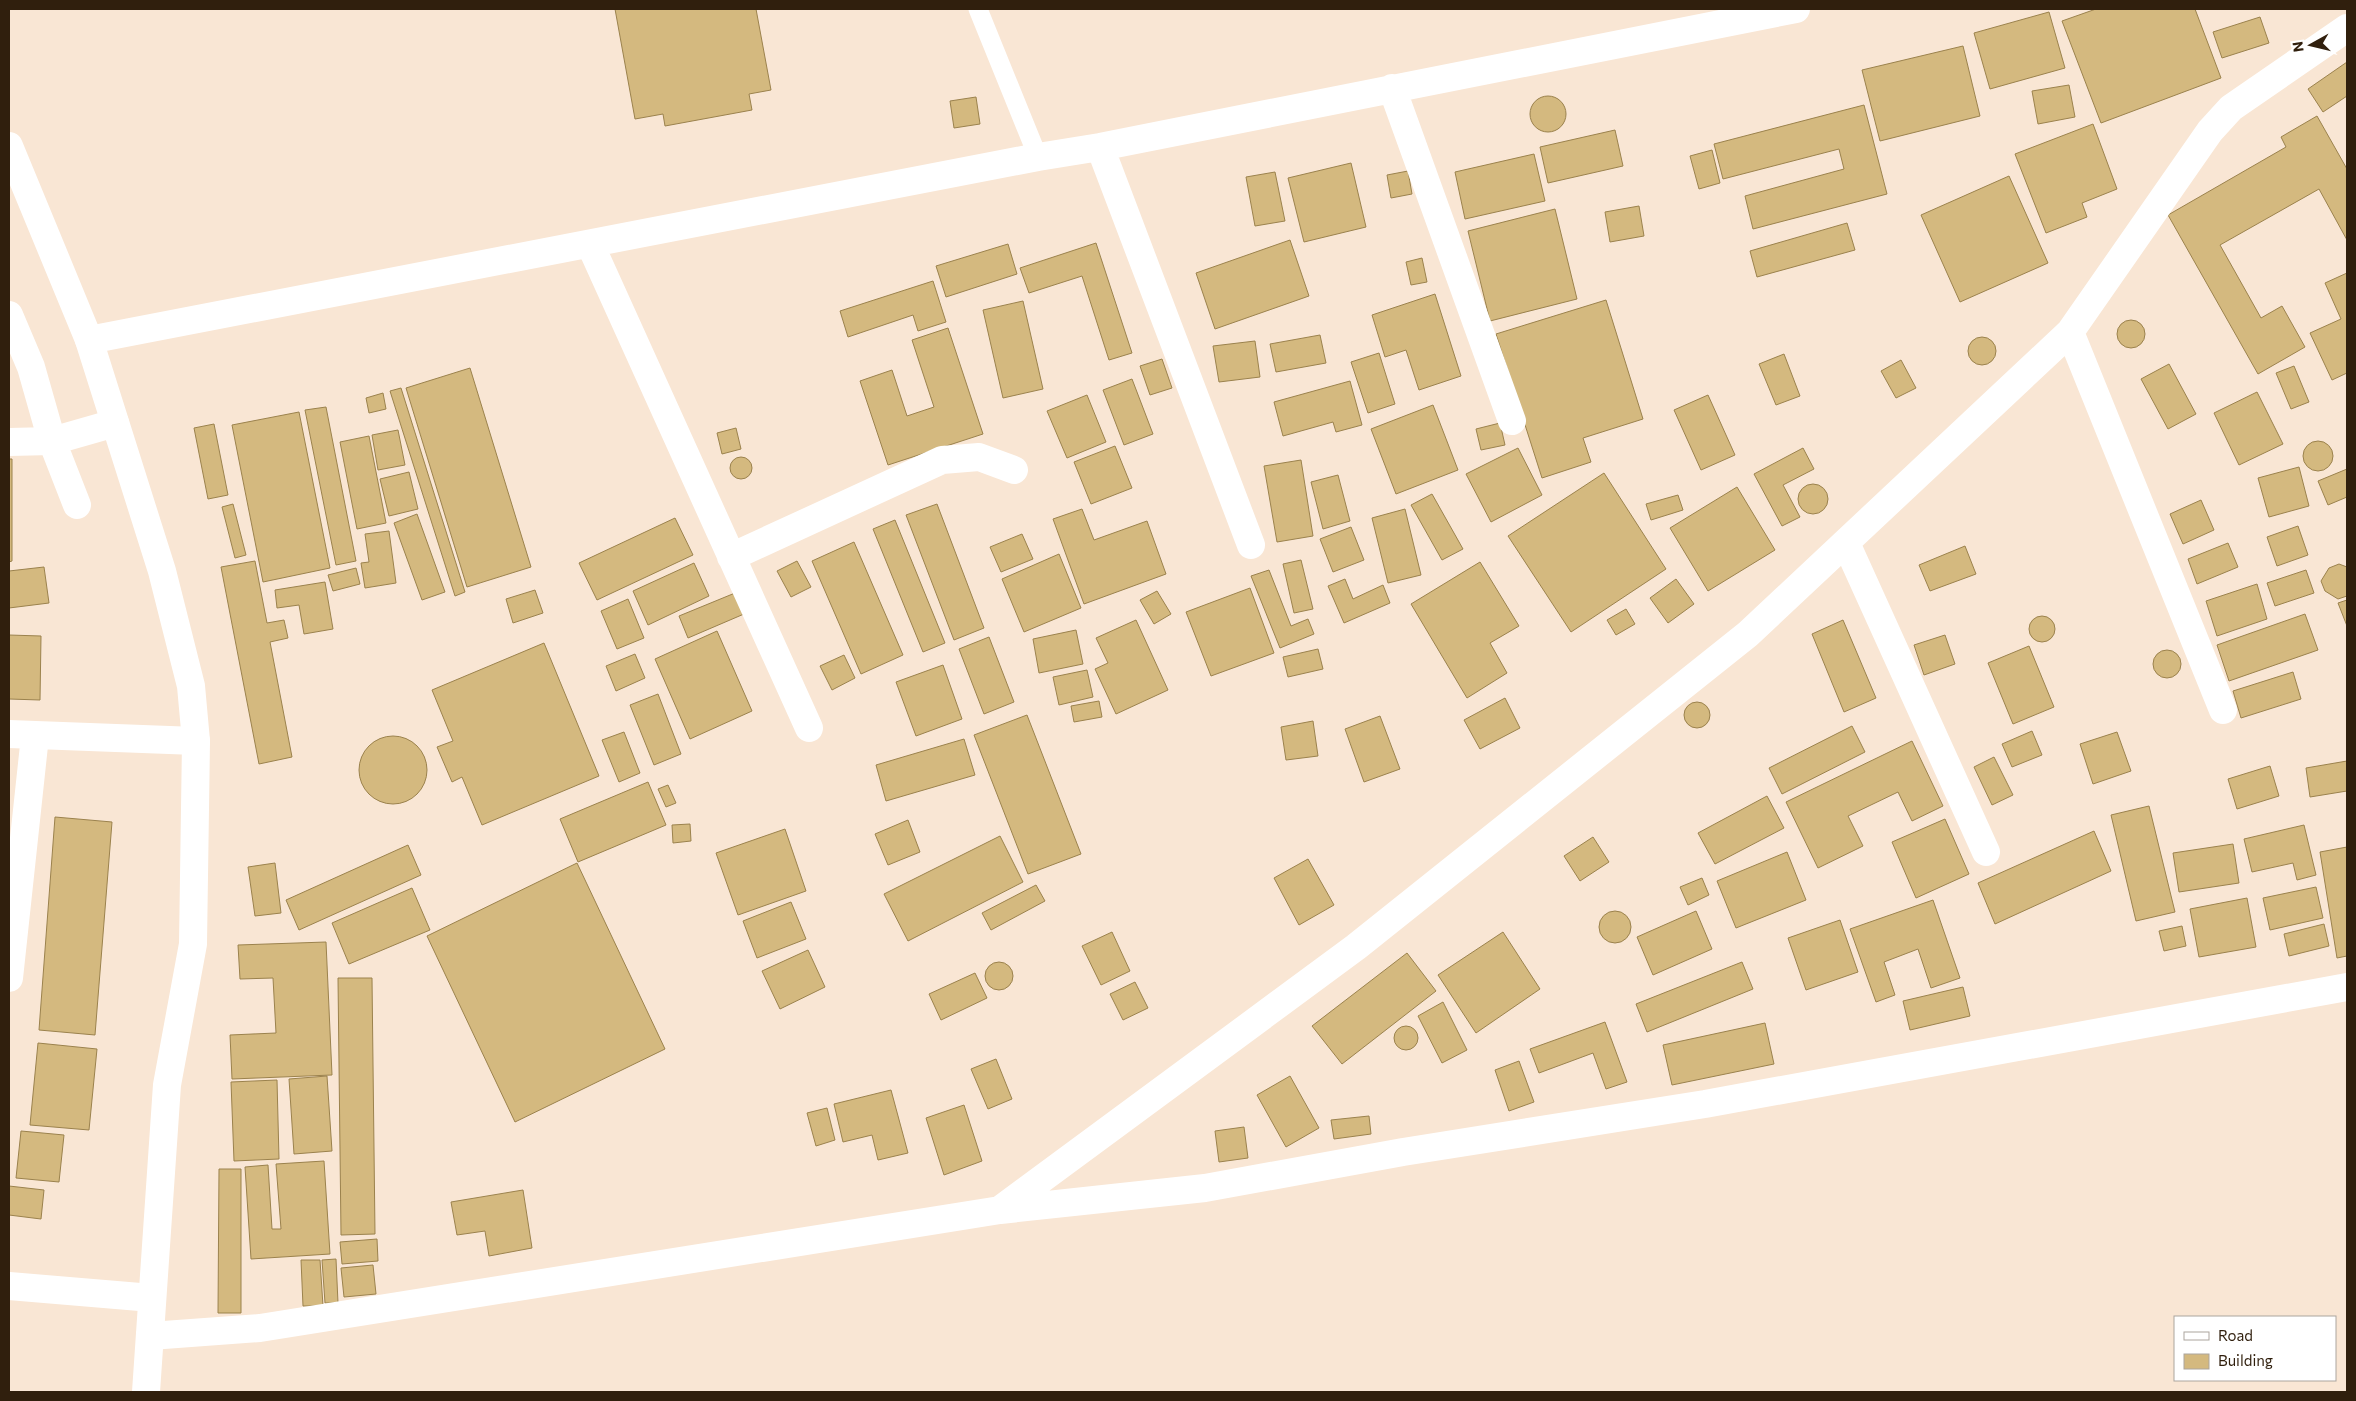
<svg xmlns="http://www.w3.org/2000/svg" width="2356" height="1401" viewBox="0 0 2356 1401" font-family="Commissioner,sans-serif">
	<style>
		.building { fill: #d4b97f; stroke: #9b824d }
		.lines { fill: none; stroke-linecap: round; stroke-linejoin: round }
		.lane { stroke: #fff; stroke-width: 19 }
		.street { stroke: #fff; stroke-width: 28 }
		.secondary { stroke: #fff; stroke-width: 28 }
	</style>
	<rect width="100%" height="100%" fill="#f9e6d4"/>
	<!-- building -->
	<path class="building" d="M615,9H756L771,90L749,94L752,110L665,126L663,114L635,119Z
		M2096,9H2195L2221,78L2101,123L2062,21Z
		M2049,12L2065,68L1990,89L1974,33Z
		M2260,17L2269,43L2222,58L2213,32Z
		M1963,46L1980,116L1880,141L1862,70Z
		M2347,62V96L2323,112L2308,89Z
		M2069,85L2075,117L2038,124L2032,91Z
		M1530 114a18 18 0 1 1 36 0a18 18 0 1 1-36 0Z
		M976,97L980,124L954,128L950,101Z
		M1864,105L1887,194L1753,229L1745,196L1844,169L1839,149L1723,179L1714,144Z
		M2317,116L2347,169V240L2319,189L2220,245L2261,318L2282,306L2305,347L2258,374L2168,215L2286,147L2281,137Z
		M2093,124L2117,189L2082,203L2087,217L2046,233L2015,154Z
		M1615,130L1623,166L1548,183L1540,147Z
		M1712,150L1720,183L1699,189L1690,156Z
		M1534,154L1545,201L1465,219L1455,172Z
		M1351,163L1366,227L1304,242L1288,178Z
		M1408,171L1412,194L1391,198L1387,175Z
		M1275,172L1285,221L1255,226L1246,177Z
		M2009,176L2048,263L1960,302L1921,215Z
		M1639,206L1644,236L1610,242L1605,212Z
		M1555,209L1577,299L1490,321L1468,231Z
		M1847,223L1855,250L1757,277L1750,251Z
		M1290,240L1309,296L1215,329L1196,273Z
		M1096,243L1132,353L1109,360L1082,276L1029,293L1020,268Z
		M1008,244L1017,274L946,297L936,266Z
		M1422,258L1427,282L1411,285L1406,262Z
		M2347,273V373L2332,380L2310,333L2341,319L2325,283Z
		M933,281L946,322L918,331L913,315L848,337L840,311Z
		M1435,294L1461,376L1419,390L1406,350L1385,357L1372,315Z
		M1606,300L1643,419L1583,438L1591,462L1542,478L1496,334Z
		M1023,301L1043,389L1003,398L983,310Z
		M2117 334a14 14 0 1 1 28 0a14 14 0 1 1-28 0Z
		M948,328L983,434L888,465L860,381L892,370L907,416L934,407L912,340Z
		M1320,335L1326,363L1276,372L1270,344Z
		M1968 351a14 14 0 1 1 28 0a14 14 0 1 1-28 0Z
		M1255,341L1260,377L1219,382L1213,346Z
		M1379,353L1395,404L1368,413L1351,362Z
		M1784,354L1800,396L1776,405L1759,364Z
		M1162,359L1172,388L1150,395L1140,366Z
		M1901,360L1916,388L1896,398L1881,371Z
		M2169,364L2196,414L2168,429L2141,379Z
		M2294,366L2309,402L2291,409L2276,373Z
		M470,368L531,567L467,587L406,388Z
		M1132,379L1153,434L1124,445L1103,390Z
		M1350,381L1362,425L1336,432L1333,422L1283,436L1274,402Z
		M401,388L465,592L455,596L390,391Z
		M2257,392L2283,444L2239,465L2214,413Z
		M383,393L386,409L369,413L366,398Z
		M1087,395L1106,442L1067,458L1047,411Z
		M1708,395L1735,455L1701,470L1674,410Z
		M1433,405L1458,470L1396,494L1371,429Z
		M326,407L356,561L336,565L305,410Z
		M299,412L330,568L263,582L232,425Z
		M1500,423L1505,445L1481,450L1476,429Z
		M214,424L228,495L208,499L194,428Z
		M736,428L741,449L722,454L717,433Z
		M398,430L405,465L378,470L372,435Z
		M369,436L386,523L357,529L340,442Z
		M2303 456a15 15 0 1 1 30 0a15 15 0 1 1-30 0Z
		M1115,446L1132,488L1091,504L1074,462Z
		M1518,448L1542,495L1491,522L1466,474Z
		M1803,448L1814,469L1783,485L1800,517L1782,526L1754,474Z
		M730 468a11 11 0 1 1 22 0a11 11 0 1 1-22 0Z
		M9,459H12V561L9,562Z
		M1301,460L1313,536L1277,542L1264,466Z
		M2299,467L2309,506L2269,517L2258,478Z
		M2347,469V497L2328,505L2318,481Z
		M409,472L418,509L389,516L380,479Z
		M1604,473L1666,569L1571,632L1508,536Z
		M1338,475L1350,521L1323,529L1311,482Z
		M1798 499a15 15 0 1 1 30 0a15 15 0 1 1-30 0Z
		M1737,487L1775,550L1708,591L1670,528Z
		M1432,494L1463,549L1442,560L1411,505Z
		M1678,495L1683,510L1651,520L1646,504Z
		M2201,500L2214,530L2183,544L2170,514Z
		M233,504L246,555L235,558L222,507Z
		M937,504L984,628L954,640L906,515Z
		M1082,509L1094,540L1147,521L1166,574L1084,604L1053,519Z
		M1405,509L1421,575L1388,583L1372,518Z
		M417,514L445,592L422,600L394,523Z
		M675,518L693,555L597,600L579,563Z
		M895,520L945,643L923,652L873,529Z
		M2298,526L2308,555L2277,566L2267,537Z
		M1351,527L1364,560L1333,572L1320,539Z
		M389,531L396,583L365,588L361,563L369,562L365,534Z
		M1022,534L1033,559L1001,572L990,547Z
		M854,542L903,655L861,674L812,561Z
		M2228,543L2238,567L2197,584L2188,559Z
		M1965,546L1976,574L1930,591L1919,565Z
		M1059,554L1081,608L1024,632L1002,579Z
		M1301,560L1313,609L1294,613L1283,564Z
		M255,561L267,623L284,620L288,638L270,642L292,757L259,764L221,567Z
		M797,561L811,587L791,597L777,571Z
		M1480,562L1519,626L1490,643L1507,673L1467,698L1411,604Z
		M694,563L709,596L648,625L633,591Z
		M2339,564L2347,567V596L2338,599L2325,591L2321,581L2329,568Z
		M44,567L49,603L9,608V571Z
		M356,568L360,584L333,591L328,575Z
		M1269,570L1291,626L1308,619L1314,634L1280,648L1251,576Z
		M2306,570L2314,593L2275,606L2267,583Z
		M1345,579L1353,599L1383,585L1390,603L1344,623L1328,586Z
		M1676,579L1694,604L1668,623L1650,598Z
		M325,582L333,629L304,634L299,605L277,608L275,590Z
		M2257,584L2267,619L2217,636L2206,601Z
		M1250,588L1274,653L1211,676L1186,612Z
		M535,590L543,613L513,623L506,599Z
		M1157,591L1171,614L1154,624L1140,600Z
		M735,593L744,614L688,638L679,616Z
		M628,599L644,638L617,649L601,611Z
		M2347,600V626L2338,603Z
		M1626,609L1635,624L1616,635L1607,620Z
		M2305,614L2318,650L2229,681L2217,645Z
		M2029 629a13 13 0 1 1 26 0a13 13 0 1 1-26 0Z
		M1136,620L1168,690L1116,714L1095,669L1108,663L1096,638Z
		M1843,620L1876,698L1844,712L1812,634Z
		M1076,630L1083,664L1039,673L1033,639Z
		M717,631L752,711L690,739L655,659Z
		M9,635L41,636L40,700L9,699Z
		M1945,635L1955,664L1924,675L1914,645Z
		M989,637L1014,702L984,714L959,649Z
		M544,643L599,776L482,825L462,777L452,782L437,747L453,741L432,690Z
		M2029,646L2054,707L2013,724L1988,663Z
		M1318,649L1323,669L1288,677L1283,657Z
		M2153 664a14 14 0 1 1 28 0a14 14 0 1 1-28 0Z
		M635,654L645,678L616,691L606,666Z
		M844,655L855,678L832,690L820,666Z
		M943,665L962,719L916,736L896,682Z
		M1087,670L1093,697L1059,705L1053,677Z
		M2293,672L2301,699L2241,718L2233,691Z
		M658,694L681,754L654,765L630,705Z
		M1505,698L1520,728L1480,749L1464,720Z
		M1099,701L1102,717L1074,722L1071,706Z
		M1684 715a13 13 0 1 1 26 0a13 13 0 1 1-26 0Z
		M1027,715L1081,854L1028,874L974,735Z
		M1380,716L1400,769L1364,782L1345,729Z
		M1313,721L1318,756L1286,760L1281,727Z
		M1852,726L1865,752L1782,794L1769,768Z
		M2032,731L2042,755L2012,767L2002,744Z
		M624,732L640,773L619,782L602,740Z
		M2117,732L2131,771L2093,784L2080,744Z
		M359 770a34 34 0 1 1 68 0a34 34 0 1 1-68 0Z
		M964,739L975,775L886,801L876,765Z
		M1912,741L1943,806L1912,821L1898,792L1848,816L1863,846L1818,868L1786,802Z
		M1994,757L2013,795L1992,805L1974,767Z
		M2347,761V791L2310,797L2306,768Z
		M2270,766L2279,796L2237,809L2228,779Z
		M648,782L666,825L578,862L560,819Z
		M668,785L676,803L666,807L658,789Z
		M1767,796L1784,828L1715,864L1698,833Z
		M2149,806L2175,912L2136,921L2111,815Z
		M55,817L112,822L95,1035L39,1030Z
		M1945,819L1969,874L1916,898L1892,842Z
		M908,820L920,852L888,865L875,834Z
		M690,824L691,841L673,843L672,825Z
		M2304,825L2316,875L2297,880L2293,863L2252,872L2244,839Z
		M785,829L806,891L738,915L716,853Z
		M2094,831L2111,871L1995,924L1978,883Z
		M1000,836L1023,882L908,941L884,894Z
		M1593,837L1609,862L1580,881L1564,856Z
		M2233,844L2239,883L2179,892L2173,853Z
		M408,845L421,875L299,930L286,900Z
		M2347,847V956L2337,958L2320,852Z
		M1787,852L1806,900L1736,928L1717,881Z
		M1308,859L1334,905L1299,925L1274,878Z
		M275,863L281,913L255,916L248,867Z
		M577,863L665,1049L515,1122L427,936Z
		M1702,878L1709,895L1688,905L1680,887Z
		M1036,885L1045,901L991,930L982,913Z
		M2316,887L2323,918L2270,930L2263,898Z
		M412,888L430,930L349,964L332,923Z
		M2247,898L2256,947L2199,957L2190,909Z
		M1933,900L1960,978L1931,988L1918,949L1884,962L1895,995L1876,1002L1850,929Z
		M791,902L806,939L757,958L743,921Z
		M1599 927a16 16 0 1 1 32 0a16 16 0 1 1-32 0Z
		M1696,911L1712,949L1653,975L1637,937Z
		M1840,920L1858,972L1806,990L1788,938Z
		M2324,924L2329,946L2289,956L2284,934Z
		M2182,926L2186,946L2164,951L2159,931Z
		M1112,932L1130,971L1101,985L1082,946Z
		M1503,932L1540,989L1476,1033L1438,975Z
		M326,942L332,1075L232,1079L230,1035L276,1033L273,978L240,979L238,945Z
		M808,950L825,987L780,1009L762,971Z
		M1407,953L1436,991L1342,1064L1312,1026Z
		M985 976a14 14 0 1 1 28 0a14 14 0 1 1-28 0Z
		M1742,962L1753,989L1647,1032L1636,1004Z
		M975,973L987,998L941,1020L929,994Z
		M338,978H372L375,1234L341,1235Z
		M1135,982L1148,1008L1123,1020L1110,994Z
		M1963,987L1970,1016L1910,1030L1903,1001Z
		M1443,1002L1467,1050L1442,1063L1418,1016Z
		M1605,1022L1627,1082L1606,1089L1593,1053L1539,1073L1530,1049Z
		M1765,1023L1774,1064L1672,1085L1663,1045Z
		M1394 1038a12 12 0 1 1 24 0a12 12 0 1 1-24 0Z
		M38,1043L97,1049L89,1130L30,1125Z
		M996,1059L1012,1099L988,1109L971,1069Z
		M1519,1061L1534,1102L1509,1111L1495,1070Z
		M327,1076L332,1151L294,1154L289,1079Z
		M1290,1076L1319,1128L1286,1147L1257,1095Z
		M277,1080L279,1159L234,1161L231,1082Z
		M891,1090L908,1153L878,1160L872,1135L843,1142L834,1104Z
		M964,1105L982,1161L944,1175L926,1118Z
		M827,1108L835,1140L816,1146L807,1113Z
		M1369,1116L1371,1134L1334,1139L1331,1120Z
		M1244,1127L1248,1158L1219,1162L1215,1131Z
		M21,1131L64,1135L59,1182L16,1178Z
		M324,1161L330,1254L251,1259L245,1167L268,1165L272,1229H281L276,1164Z
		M219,1169H241V1313H218Z
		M9,1186L44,1190L41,1219L9,1215Z
		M523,1190L532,1248L489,1256L485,1231L457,1235L451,1202Z
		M377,1239L378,1261L342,1264L340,1242Z
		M336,1259L338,1303H325L322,1260Z
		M301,1260H320L323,1306H303Z
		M373,1265L376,1294L344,1297L341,1268Z"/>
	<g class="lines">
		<!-- lane -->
		<path class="lane" d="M978,9L1038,157"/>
		<!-- street -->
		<path class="street" d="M1392,88L1512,421
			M1100,147L1251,545
			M590,244L809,728
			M9,315L31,367L52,441L77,505
			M2070,332L2223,710
			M89,340L1038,157L1100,147L1796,9
			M9,442L52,441L115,423
			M1846,543L1986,852
			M731,557L942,460L979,457L1014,470
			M9,734L196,741
			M9,978L35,736
			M1001,1209L1356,947L1748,634L2070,332L2210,131L2231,108L2347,28
			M9,1286L152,1298
			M150,1336L260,1328L1000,1210L1205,1188L1403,1152L1705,1104L2347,987"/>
		<!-- secondary -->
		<path class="secondary" d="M9,146L89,340L162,571L191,686L196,741L193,944L167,1085L146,1392"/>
	</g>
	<!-- border -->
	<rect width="2356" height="1401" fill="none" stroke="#301f0d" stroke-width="20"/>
	<!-- legend -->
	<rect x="2174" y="1316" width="162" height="65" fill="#ffffff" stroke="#aca59e"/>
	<rect x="2184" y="1332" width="25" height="8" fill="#ffffff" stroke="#aca59e"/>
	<text x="2218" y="1341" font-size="15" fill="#301f0d">Road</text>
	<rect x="2184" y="1354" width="25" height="15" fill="#d4b97f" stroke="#aca59e"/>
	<text x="2218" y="1366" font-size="15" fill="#301f0d">Building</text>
	<!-- north arrow -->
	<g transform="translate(2311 45) rotate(262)" stroke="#ffffff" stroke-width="4" paint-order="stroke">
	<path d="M0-4L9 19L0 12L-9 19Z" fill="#301f0d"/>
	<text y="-8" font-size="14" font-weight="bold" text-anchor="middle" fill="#301f0d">N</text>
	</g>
</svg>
